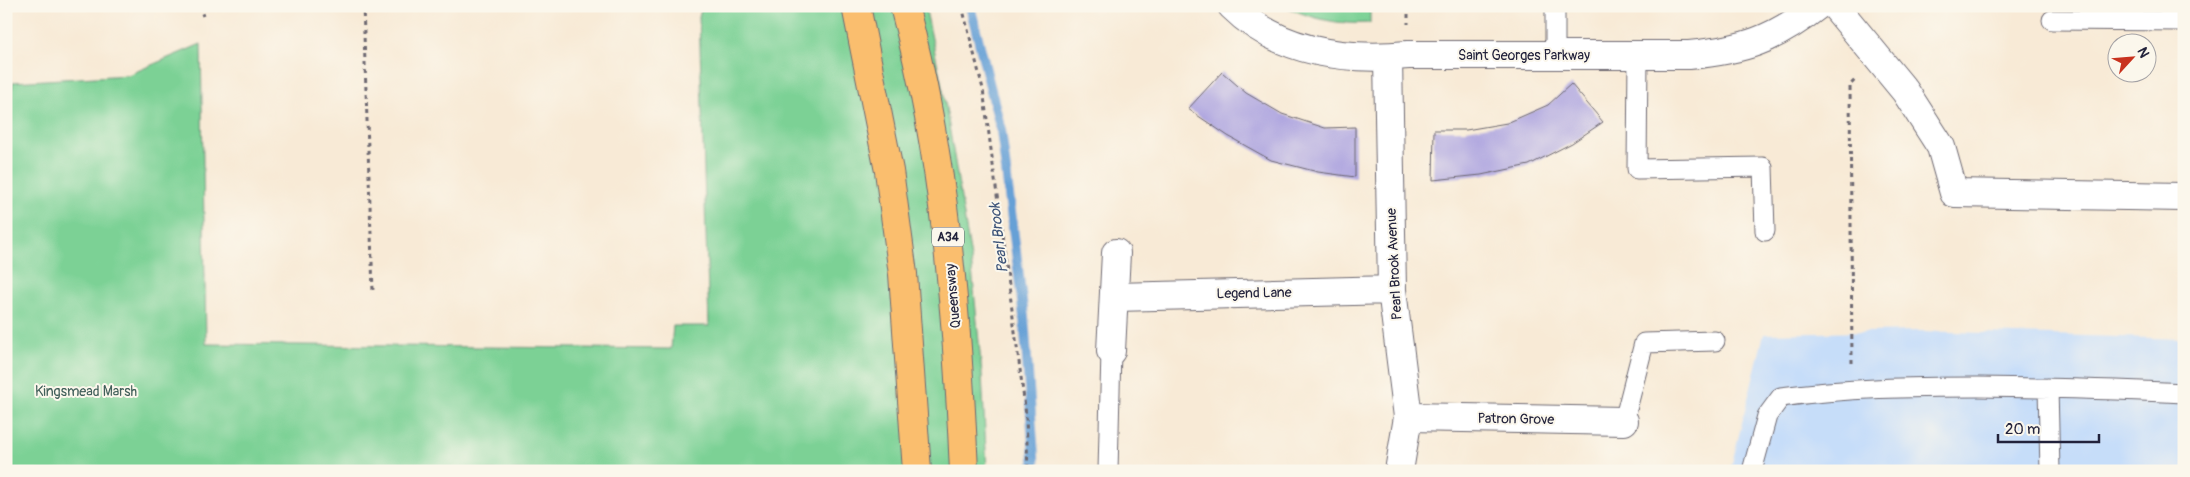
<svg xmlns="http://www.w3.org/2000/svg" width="2190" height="477" viewBox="0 0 2190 477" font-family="Pangolin,sans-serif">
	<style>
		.built { fill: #c6ddf9 }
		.green { fill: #7bd195; stroke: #4e7a68 }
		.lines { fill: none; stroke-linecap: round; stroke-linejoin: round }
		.stream { stroke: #66a0d6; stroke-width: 10 }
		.building { fill: #aba2df }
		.service-casing { stroke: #6d6871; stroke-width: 21 }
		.minor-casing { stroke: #6d6871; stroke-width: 30 }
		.trunk-casing { stroke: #6d6871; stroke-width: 30 }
		.path { stroke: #6d6871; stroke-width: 3; stroke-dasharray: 4 4; stroke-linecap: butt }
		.service { stroke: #fff; stroke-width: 19 }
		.minor { stroke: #fff; stroke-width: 28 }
		.trunk { stroke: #fabe6e; stroke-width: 28 }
		.labels { text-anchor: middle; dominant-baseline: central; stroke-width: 4; stroke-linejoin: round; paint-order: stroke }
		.shield { fill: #fbf7ec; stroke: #636270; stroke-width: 1 }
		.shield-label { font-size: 12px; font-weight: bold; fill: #22223b }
		.street-label { font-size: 14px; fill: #22223b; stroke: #fbf7ec }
		.park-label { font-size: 14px; fill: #415f5a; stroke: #fbf7ec }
		.water-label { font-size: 15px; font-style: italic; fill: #3d5479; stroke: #fbf7ec }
	</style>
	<rect width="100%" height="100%" fill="#fbf7ec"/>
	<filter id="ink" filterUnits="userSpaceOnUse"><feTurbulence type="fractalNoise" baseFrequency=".02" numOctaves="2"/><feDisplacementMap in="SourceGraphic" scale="10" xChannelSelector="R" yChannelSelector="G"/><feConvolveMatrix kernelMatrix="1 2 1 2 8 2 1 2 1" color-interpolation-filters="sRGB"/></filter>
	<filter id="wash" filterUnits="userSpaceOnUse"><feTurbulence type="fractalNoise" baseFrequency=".0096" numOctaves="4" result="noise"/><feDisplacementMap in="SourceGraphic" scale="20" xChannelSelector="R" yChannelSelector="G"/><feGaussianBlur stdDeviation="1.12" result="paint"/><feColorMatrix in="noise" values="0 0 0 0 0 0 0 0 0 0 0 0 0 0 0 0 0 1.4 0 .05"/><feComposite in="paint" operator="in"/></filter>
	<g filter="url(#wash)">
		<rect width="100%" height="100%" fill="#f8ead6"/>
		<!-- built -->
		<path class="built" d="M1920,331L2184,339V471H1730L1764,334Z"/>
		<!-- green -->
		<path class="green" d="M703,6H925L943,90L971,258L982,374L987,471H26L6,468V149L13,82L128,75L201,44L206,344L671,349L673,326H709L699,16Z
			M1283,6H1370V23C1336,25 1314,19 1283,6Z"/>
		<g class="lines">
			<!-- stream -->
			<path class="stream" d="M970,6L1001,130L1024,317L1035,471"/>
		</g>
		<g id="blocks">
			<!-- building -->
			<path class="building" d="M1222,72L1246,93L1282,114L1325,128L1355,127V177L1318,172L1271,160L1228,136L1188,109Z
				M1571,84L1603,122L1572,143L1529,165L1481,175L1433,180L1434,130H1466L1507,123L1548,105Z"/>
		</g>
	</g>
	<g filter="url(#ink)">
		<use href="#blocks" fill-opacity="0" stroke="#6d6871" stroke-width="1"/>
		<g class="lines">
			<defs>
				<path id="service" d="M2052,20L2184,21
					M1638,55L1637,169L1763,167L1765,231
					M1555,56V6
					M2048,388L2050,471
					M1624,421L1644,343L1715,341
					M1108,471L1111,351
					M1752,471L1767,416L1781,397C1846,388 1912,387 1978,387C2047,388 2115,389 2184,393"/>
				<path id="minor" d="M1232,6C1279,53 1344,61 1408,55H1689C1743,50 1774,40 1817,6
					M1835,6L1905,91L1941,147L1954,193L2184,197
					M1388,57L1392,290L1408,417L1399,471
					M1115,297L1392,290
					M1111,351L1116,253
					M1408,417L1624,421"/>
				<path id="trunk" d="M856,6L889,171L903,274L917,471
					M904,6C945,158 957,314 964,471"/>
			</defs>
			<!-- service casing -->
			<use href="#service" class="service-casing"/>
			<!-- minor casing -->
			<use href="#minor" class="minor-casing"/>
			<!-- trunk casing -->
			<use href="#trunk" class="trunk-casing"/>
			<!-- path -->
			<path class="path" d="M199,6L203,16
				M363,6L373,291
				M962,6L983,89L1026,415L1028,471
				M1408,6V24
				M1852,363L1850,85L1856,79"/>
			<!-- service -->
			<use href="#service" class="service"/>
			<!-- minor -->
			<use href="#minor" class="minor"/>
			<!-- trunk -->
			<use href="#trunk" class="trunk"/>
		</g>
	</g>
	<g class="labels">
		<!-- shield labels -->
		<rect class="shield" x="932" y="227.5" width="32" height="19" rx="4"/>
		<g class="shield-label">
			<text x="948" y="237">A34</text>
		</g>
		<!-- street labels -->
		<g class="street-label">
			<text x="1524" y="55">Saint Georges Parkway</text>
			<text transform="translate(1394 264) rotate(-93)">Pearl Brook Avenue</text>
			<text transform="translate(1254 293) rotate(-1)">Legend Lane</text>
			<text transform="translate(953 296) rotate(-95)">Queensway</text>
			<text transform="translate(1516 419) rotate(1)">Patron Grove</text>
		</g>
		<!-- park labels -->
		<g class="park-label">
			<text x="86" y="391">Kingsmead Marsh</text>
		</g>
		<!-- water labels -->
		<g class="water-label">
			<text transform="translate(999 238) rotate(-97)">Pearl Brook</text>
		</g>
	</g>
	<!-- margin -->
	<rect width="2190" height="477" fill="none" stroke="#fbf7ec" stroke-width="25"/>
	<!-- north arrow -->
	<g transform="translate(2132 58) rotate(64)"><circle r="24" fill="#fbf7ec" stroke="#a4a2a5"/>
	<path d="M0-4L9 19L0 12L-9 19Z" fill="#c8321e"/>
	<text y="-8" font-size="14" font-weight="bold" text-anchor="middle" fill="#22223b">N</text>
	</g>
	<!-- scale -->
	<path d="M1998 434v8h101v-8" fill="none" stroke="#22223b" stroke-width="2.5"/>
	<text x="2005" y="434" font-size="15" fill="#22223b" stroke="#fbf7ec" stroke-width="4" paint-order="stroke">20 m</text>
</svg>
